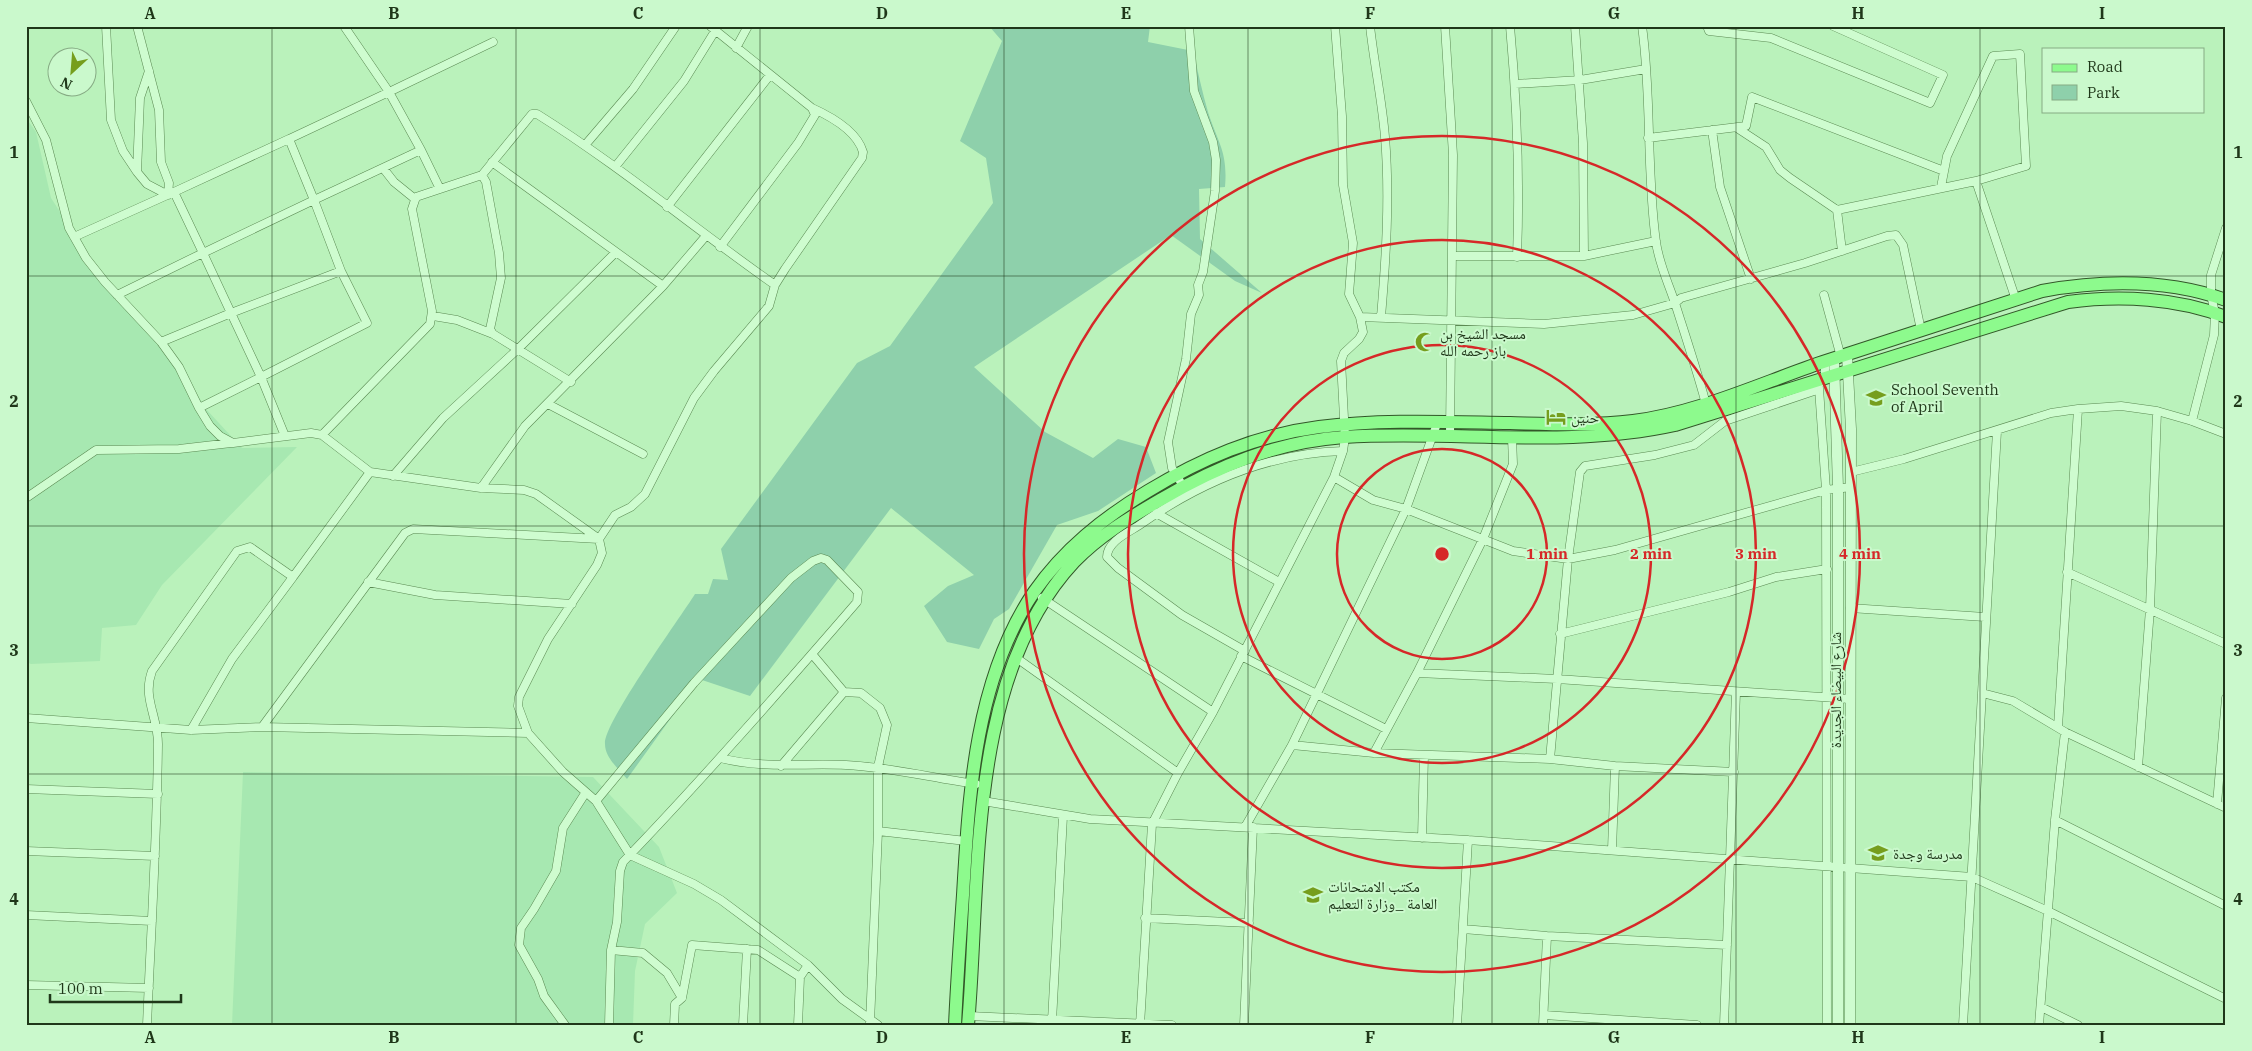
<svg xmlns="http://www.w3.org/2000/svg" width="2252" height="1051" viewBox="0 0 2252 1051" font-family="'IBM Plex Serif','Noto Naskh Arabic',serif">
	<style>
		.farmland { fill: #a7e8b1 }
		.green { fill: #8ed0ab }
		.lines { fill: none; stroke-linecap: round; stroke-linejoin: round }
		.minor-casing { stroke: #5b8a53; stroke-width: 9 }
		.tertiary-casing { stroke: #5b8a53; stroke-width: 11 }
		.primary-casing { stroke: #325728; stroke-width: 14 }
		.minor { stroke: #cefccf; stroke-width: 8 }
		.tertiary { stroke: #cefccf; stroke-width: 10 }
		.primary { stroke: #8dfa8d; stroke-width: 12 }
		.grid { fill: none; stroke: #1f3719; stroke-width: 1; stroke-opacity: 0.55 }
		.ring { fill: none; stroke: #d62828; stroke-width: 2.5 }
		.labels { text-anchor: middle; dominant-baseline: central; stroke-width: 4; stroke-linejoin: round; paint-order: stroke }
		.poi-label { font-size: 15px; fill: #1f3719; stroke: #caf9cc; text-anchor: start }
		.street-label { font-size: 15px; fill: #1f3719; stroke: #caf9cc }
		.centre { fill: #d62828; stroke: #caf9cc; stroke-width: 2.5 }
		.ring-label { font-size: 15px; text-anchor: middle; font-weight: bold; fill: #d62828; stroke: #caf9cc; stroke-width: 4; stroke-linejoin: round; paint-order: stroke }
		.neatline { fill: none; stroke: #1f3719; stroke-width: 2 }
		.grid-label { font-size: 16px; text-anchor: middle; font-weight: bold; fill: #1f3719 }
	</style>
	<rect width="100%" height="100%" fill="#baf2bb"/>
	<!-- farmland -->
	<path class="farmland" d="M26,118L36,132L51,198L99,272L167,344L206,409L242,448L297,447L162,585L136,625L102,628L100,661L31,664L26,662Z
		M243,772L593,777L659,847L677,893L645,924L635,971L633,1025H232Z"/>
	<!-- green -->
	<path class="green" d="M989,26H1150L1148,42L1193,51C1198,71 1202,92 1208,112C1218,143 1228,152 1225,187L1199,189L1200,239L1262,293L1235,281L1171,235L974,367L1045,432L1093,458L1118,439L1146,447L1156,473L1098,511L1057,525L1009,609L994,619L979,649L947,642L924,606L948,586L974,575L891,508L750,696L699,679L627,779C619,769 605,758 605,744C603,724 680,618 695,594H708L713,579L728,580L721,549L857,363L890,346L993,203L986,158L960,141L1002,41Z"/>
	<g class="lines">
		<defs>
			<path id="minor" d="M106,26L111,120L123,151L137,172
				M137,26L159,110L161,162L169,183L168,195L147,184L137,172L140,98L149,71
				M344,26L389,92L493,42
				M710,26L812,108L815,115L798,143L720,247
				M1370,26C1374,63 1382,100 1385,137C1390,197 1386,258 1381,317
				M1445,26L1453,155L1450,434
				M1510,26C1517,103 1520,179 1517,257
				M1575,26L1583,143L1584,256
				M1642,26C1652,97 1646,170 1656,242C1659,264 1668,282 1675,303C1686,338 1698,373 1707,408
				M1707,26L1709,31L1771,38L1930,103L1943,75L1833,26
				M736,48L748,26
				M1515,84L1580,80L1646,69
				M26,101L46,140L69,228L86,258L105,282L161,342L179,367L199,408L210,426L220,436L233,443L311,433L322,435L370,472L481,488L524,490L536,494L599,539L602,553L597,565L548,639L519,697L518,706L528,733L563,772L596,801L630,855L694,884L721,900L808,965L842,999L878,1025
				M1737,128L1766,147L1780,170L1790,178L1837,210
				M1712,130L1720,187L1751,279
				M1648,138L1746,126L1752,97L1944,171
				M586,144L633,89L676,26
				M421,150L440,189
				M492,162L663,286
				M615,167L684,81L715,31
				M383,168L394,182L415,199
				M482,175L486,182L499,253L501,278L490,329L493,334L571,382
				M1941,187L1947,156L1993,56L2020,54L2026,166L1976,181
				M174,192L289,139L314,200L421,150L389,92L289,139
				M667,207L770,75
				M74,237L174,192L203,253L117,295
				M1842,251L1837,210L1976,181L2016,300
				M1452,256H1584L1656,241
				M1824,295L1841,357
				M433,316L457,320L493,334
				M1360,317L1544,324L1633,315L1675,303L1681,298L1805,263L1887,236L1896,235L1903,245L1921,330
				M161,342L231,313L203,253L314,200L341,271
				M1819,388L1826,490L1827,1025
				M548,404L643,454
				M199,408L261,377L231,313L341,271L367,323L261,377L285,436
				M2192,421L2214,335L2215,313L2211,295V275L2226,228
				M322,435L430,324L432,311L412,209L416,197L482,175L532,114H537C620,166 695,229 775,285
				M1851,472L1904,459L2051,413L2078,409L2121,406L2157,411L2192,421L2226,434
				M393,476L443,418L519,348L615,253
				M1334,477L1373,500L1406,509L1513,551L1568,559L1615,550L1826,490L1851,487
				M1183,486L1172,468L1168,442L1186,359L1191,314L1199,295L1198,285L1203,272L1215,191L1216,160L1213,142L1194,91L1189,26
				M481,488L525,426L663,286L705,237
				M26,498L96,450L179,449L231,443
				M1156,513L1279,582
				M2067,572L2226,644
				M368,582L435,595L572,604
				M1042,598L1213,712
				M1850,608L1985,617
				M1560,634L1729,592L1776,577L1827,569
				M1245,651L1182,615L1118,568L1107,557C1107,542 1127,533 1138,526C1199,483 1267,453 1343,451
				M1241,656L1386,729
				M1015,657L1178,773
				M1417,673L1557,679L1850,699
				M844,692L861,693L880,708L887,725L878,767V831L870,1023
				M1982,693L2013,701L2065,732L2226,808
				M26,718L191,730L262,727L528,733
				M262,727L405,533L413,529L599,539L615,515L631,507L645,494L694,398L714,371L769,306L775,285L785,269L862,158L863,152C857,131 832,117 812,108
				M2058,727L2078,409
				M191,730L232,659L293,577
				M1292,745L1374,753L1550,759L1615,766L1734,772
				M1374,753L1417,673L1483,539L1513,464L1512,437
				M720,758C763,769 802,763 846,765C890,767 932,778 976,784
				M1550,759L1568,559L1580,472L1585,466L1655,455L1694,445L1725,421L1814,391L1825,377V361
				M781,766L844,692L812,654
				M2138,767L2150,609L2157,411
				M26,789L158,794
				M596,801L694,683L791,578L813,561L821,558L827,560L858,592L857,602C781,690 704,778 623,862L620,871L617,922L611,950L609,1025
				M983,801L1090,819L1468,840L1972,877L2048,911L2226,999
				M2217,804L2226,698
				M2055,820L2226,906
				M1245,827L1292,745L1406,509L1438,421
				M878,831L966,841
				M1422,838L1424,755
				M1612,850L1615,766
				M26,851L155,856
				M26,915L152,921
				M1145,918L1249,923
				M1463,929L1547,936L1727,945
				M611,950L643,953L667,973L682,998
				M26,985L149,988
				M2041,1007L2078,1025
				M1544,1015L1697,1025
				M969,1016L1172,1025
				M1052,1021L1063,816
				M147,1025C151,931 157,838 158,744C158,716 142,698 152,671L237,551L250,547L293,577L370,472
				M565,1025L544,996L538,979L519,945L521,928L534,909L556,871L563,828L586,792
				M674,1025L675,1004L682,998L692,945L758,950L800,977
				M743,1025L747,949
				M798,1025L800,977L808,965
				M1140,1025L1152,824L1178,773L1213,712L1334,477L1343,451L1345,437L1341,361L1344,353L1359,339L1363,332L1360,317L1349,294L1353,243L1343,185L1342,116L1335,26
				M1244,1025L1253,827
				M1457,1025L1468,840
				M1543,1025L1547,936
				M1724,1025L1736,692
				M1963,1025L1997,431
				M2039,1025L2055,820L2065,732"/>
			<path id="tertiary" d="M1847,355L1851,429L1850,1025
				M1834,359L1838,488V1025"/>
			<path id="primary" d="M955,1025C957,981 960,938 963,895C969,793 975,679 1034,592C1064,549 1103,518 1148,491C1201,459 1256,435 1319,427C1382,419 1447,422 1510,423C1551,424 1592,426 1633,421C1698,413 1761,383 1823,362C1896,338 1969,315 2042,291C2103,280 2167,279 2226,300
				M968,1025C981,877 966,678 1074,562C1099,536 1129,518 1160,500C1218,466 1276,442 1344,437C1455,430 1566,449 1675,425L2068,302C2120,295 2177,298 2226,317"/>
		</defs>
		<!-- minor casing -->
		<use href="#minor" class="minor-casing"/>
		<!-- tertiary casing -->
		<use href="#tertiary" class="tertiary-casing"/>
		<!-- primary casing -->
		<use href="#primary" class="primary-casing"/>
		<!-- minor -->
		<use href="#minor" class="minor"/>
		<!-- tertiary -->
		<use href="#tertiary" class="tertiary"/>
		<!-- primary -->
		<use href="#primary" class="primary"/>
	</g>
	<!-- grid -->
	<path class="grid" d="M272,26V1025M516,26V1025M760,26V1025M1004,26V1025M1248,26V1025M1492,26V1025M1736,26V1025M1980,26V1025M26,276H2226M26,526H2226M26,774H2226"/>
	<!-- distance rings -->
	<g class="ring">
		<circle cx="1442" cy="554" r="105"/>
		<circle cx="1442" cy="554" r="209"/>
		<circle cx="1442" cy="554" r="314"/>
		<circle cx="1442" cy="554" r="418"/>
	</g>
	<!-- icons -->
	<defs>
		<symbol id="mosque-bare" viewBox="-9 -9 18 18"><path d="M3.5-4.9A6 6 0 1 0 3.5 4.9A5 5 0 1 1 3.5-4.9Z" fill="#769e1d" stroke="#caf9cc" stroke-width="2.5" paint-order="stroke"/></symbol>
		<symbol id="school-bare" viewBox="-9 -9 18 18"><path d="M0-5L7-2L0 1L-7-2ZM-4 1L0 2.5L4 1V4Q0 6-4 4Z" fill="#769e1d" stroke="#caf9cc" stroke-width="2.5" paint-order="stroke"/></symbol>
		<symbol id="hotel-bare" viewBox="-9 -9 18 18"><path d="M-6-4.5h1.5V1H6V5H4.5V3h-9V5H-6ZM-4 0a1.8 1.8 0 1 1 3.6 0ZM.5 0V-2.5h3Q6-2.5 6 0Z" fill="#769e1d" stroke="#caf9cc" stroke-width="2.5" paint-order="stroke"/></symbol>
	</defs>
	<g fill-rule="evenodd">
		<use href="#mosque-bare" x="1411" y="328" width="28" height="28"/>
		<use href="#school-bare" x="1862" y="384" width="28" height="28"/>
		<use href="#hotel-bare" x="1542" y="403" width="28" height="28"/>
		<use href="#school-bare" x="1864" y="839" width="28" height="28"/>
		<use href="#school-bare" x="1299" y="881" width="28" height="28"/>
	</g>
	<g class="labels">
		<!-- poi labels -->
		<g class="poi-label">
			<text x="1440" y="333">مسجد الشيخ بن<tspan x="1440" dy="17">باز رحمه الله</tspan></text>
			<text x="1891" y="389">School Seventh<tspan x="1891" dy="17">of April</tspan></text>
			<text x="1571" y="417">حنين</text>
			<text x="1893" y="853">مدرسة وجدة</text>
			<text x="1328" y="886">مكتب الامتحانات<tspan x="1328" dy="17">العامة _وزارة التعليم</tspan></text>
		</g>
		<!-- street labels -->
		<g class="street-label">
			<text transform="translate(1835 690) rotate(-90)">شارع البيضاء الجديدة</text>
		</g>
	</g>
	<circle cx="1442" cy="554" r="8" class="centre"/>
	<g class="ring-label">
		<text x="1547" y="559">1 min</text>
		<text x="1651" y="559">2 min</text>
		<text x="1756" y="559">3 min</text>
		<text x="1860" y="559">4 min</text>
	</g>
	<!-- border -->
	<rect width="2252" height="1051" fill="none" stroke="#caf9cc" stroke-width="55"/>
	<!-- legend -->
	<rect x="2042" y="48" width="162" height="65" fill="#caf9cc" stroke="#86ab84"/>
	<rect x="2052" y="64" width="25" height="8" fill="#8dfa8d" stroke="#86ab84"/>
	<text x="2087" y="72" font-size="15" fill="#1f3719">Road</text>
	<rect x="2052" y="85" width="25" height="15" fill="#8ed0ab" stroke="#86ab84"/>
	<text x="2087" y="98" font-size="15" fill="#1f3719">Park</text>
	<!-- north arrow -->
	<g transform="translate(72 72) rotate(206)"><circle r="24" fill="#caf9cc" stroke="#86ab84"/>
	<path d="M0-4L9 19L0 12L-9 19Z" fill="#769e1d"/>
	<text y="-8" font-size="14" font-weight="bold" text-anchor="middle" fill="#1f3719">N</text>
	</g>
	<!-- scale -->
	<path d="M50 994v8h131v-8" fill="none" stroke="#1f3719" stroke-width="2.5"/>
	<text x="58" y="994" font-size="15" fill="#1f3719" stroke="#caf9cc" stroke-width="4" paint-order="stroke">100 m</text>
	<rect x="28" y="28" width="2196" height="996" class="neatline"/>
	<g class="grid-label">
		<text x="150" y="19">A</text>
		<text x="394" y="19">B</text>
		<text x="638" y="19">C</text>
		<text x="882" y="19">D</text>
		<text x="1126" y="19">E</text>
		<text x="1370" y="19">F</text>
		<text x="1614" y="19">G</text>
		<text x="1858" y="19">H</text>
		<text x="2102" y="19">I</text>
		<text x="14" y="158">1</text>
		<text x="2238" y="158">1</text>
		<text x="14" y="407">2</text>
		<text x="2238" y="407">2</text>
		<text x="14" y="656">3</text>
		<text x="2238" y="656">3</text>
		<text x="14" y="905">4</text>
		<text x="2238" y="905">4</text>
		<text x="150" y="1043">A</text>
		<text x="394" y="1043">B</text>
		<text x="638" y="1043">C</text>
		<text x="882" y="1043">D</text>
		<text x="1126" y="1043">E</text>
		<text x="1370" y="1043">F</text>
		<text x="1614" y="1043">G</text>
		<text x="1858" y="1043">H</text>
		<text x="2102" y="1043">I</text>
	</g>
</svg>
